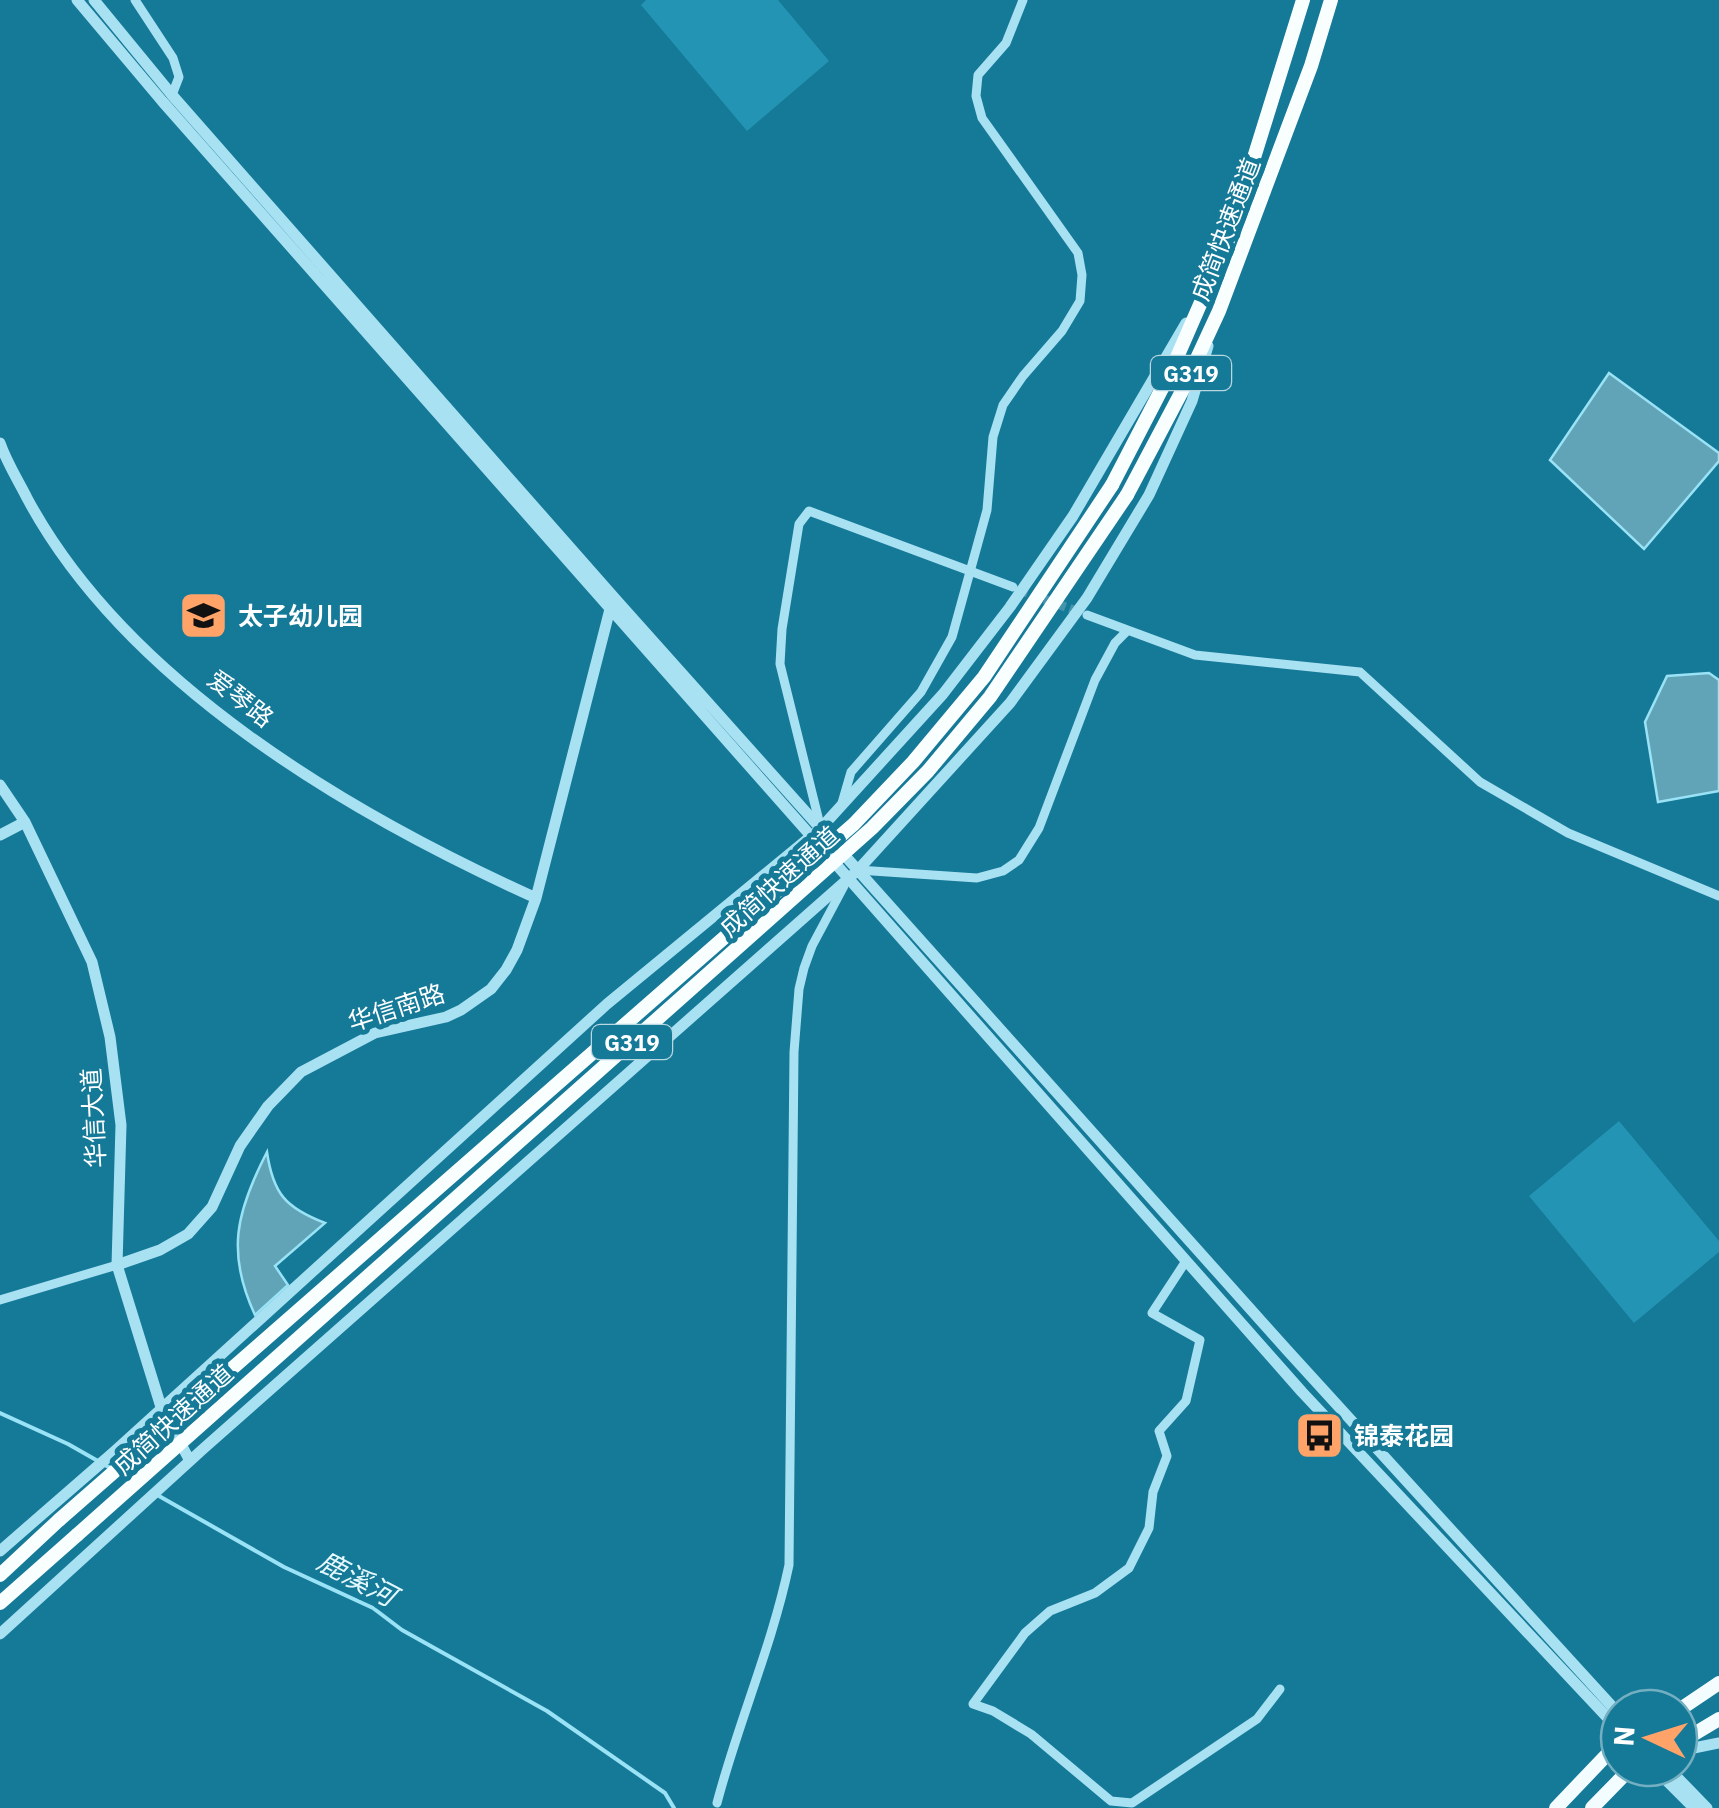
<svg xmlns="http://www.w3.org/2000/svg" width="1719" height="1808" viewBox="0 0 1719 1808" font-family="'IBM Plex Sans','Noto Sans SC',sans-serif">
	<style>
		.green { fill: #2494b4 }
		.water { fill: #61a4b8; stroke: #9ae2f5; stroke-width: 2.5 }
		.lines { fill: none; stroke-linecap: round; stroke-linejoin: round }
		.stream { stroke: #9ae2f5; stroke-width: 4 }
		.minor-tunnel { stroke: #4494ad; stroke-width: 9; stroke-dasharray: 9 4.5; stroke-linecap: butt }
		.minor { stroke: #a8e1f2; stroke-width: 9 }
		.tertiary { stroke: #a8e1f2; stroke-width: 11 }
		.primary { stroke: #f3fcff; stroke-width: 14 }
		.trunk { stroke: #f9feff; stroke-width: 14 }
		.trunk-bridge { stroke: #f9feff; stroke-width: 14 }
		.labels { text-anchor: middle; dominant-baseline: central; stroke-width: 10; stroke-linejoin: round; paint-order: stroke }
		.shield { fill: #157998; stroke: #b9d7e0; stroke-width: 2.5 }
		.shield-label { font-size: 22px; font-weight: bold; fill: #fff }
		.street-label { font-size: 25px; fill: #fff; stroke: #157998 }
		.poi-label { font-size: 25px; font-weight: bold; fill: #fff; stroke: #157998; text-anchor: start }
		.water-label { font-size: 28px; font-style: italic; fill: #e5f8fd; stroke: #157998 }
	</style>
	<rect width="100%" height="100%" fill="#157998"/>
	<!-- green -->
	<path class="green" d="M646,0H778L829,61L747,131L641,5Z
		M1619,1121L1719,1241V1252L1634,1323L1529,1196Z"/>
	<!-- water -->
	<path class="water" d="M1609,373L1719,453V461L1644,549L1550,460Z
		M1709,673L1719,680V791L1658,802L1645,722L1667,676Z
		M267,1152C273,1194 286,1208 325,1223L275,1266L288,1285L255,1315C226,1253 236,1212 267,1152Z"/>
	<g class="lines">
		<!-- stream -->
		<path class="stream" d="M0,1413L68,1444L112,1469
			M159,1496L284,1567L373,1608L402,1630L547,1711L665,1793L674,1808"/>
		<!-- minor-tunnel -->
		<path class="minor-tunnel" d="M1019,590L1079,612"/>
		<!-- minor -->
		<path class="minor" d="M135,0L173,58L179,77L172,95
			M1087,615L1195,655L1360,672L1480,782L1568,833L1719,896
			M842,803L851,772L921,692L952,637L987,510L993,437L1003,405L1023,376L1062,331L1080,301L1082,275L1078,253L982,118L976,96L978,75L1006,43L1023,0
			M820,825L780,664L782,629L799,524L809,511L1013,587
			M858,870L977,878L1003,871L1019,860L1039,828L1095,680L1115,643L1126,632
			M1186,1261L1152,1313L1200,1340L1186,1401L1159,1431L1167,1456L1153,1492L1149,1528L1129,1568L1095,1593L1050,1611L1025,1633L973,1704L993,1711L1031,1734L1111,1801L1132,1803L1257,1719L1280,1689
			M0,1300L117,1265
			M717,1803C738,1723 772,1646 789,1565L794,1052L799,989L804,968L812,946L844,886"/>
		<!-- tertiary -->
		<path class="tertiary" d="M77,0L162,101L1302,1392L1619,1730
			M94,0L172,95L618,602L1287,1350L1619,1714
			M0,443C7,463 18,480 27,498C126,683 350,814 536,898
			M0,785L25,822L92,962L110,1037L121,1125L117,1265L161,1407L190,1461
			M0,835L25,822
			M117,1265L160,1250L188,1234L212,1207L240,1146L268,1106L301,1072L375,1033L446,1017L461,1010L491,989L506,970L517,950L536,898L610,609L614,605
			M0,1551L115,1451L607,1004L821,828L943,694L1010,607L1073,516L1186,323
			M0,1634L203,1449L858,870L1010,703L1087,598L1149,495L1192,401L1208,346
			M1679,1751L1719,1743
			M1654,1768L1694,1808
			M1668,1768L1707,1808"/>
		<!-- primary -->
		<path class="primary" d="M1679,1710L1719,1683
			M1679,1743L1719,1719
			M1556,1808L1619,1742
			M1592,1808L1631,1768"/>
		<!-- trunk -->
		<path class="trunk" d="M1112,485L1171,371L1229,238L1303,0
			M1127,495L1181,393L1219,311L1311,66L1331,0
			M0,1575L59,1520
			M0,1603L77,1535"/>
		<!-- trunk-bridge -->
		<path class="trunk-bridge" d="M59,1520L854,824L913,762L984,677L1112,485
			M77,1535L872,828L928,771L990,697L1127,495"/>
	</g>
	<!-- icons -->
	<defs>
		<symbol id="school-square" viewBox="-11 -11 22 22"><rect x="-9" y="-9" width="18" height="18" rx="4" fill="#ffa369" stroke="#157998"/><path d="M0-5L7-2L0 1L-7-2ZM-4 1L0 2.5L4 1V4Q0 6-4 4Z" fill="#111"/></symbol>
		<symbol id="bus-square" viewBox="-11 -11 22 22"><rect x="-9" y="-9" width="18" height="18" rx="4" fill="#ffa369" stroke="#157998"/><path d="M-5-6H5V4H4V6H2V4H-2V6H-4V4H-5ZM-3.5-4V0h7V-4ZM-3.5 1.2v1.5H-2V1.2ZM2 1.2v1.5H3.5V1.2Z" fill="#111"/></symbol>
	</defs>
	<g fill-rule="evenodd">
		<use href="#school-square" x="176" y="588" width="55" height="55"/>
		<use href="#bus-square" x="1292" y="1408" width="55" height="55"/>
	</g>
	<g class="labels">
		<!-- shield labels -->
		<g class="shield">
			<rect x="1151" y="356" width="80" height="34" rx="8"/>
			<rect x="592" y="1025" width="80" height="34" rx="8"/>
		</g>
		<g class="shield-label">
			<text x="1191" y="373">G319</text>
			<text x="632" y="1042">G319</text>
		</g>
		<!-- street labels -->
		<g class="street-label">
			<text transform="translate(1225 229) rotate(-69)">成简快速通道</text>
			<text transform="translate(241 698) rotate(38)">爱琴路</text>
			<text transform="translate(779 881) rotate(-42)">成简快速通道</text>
			<text transform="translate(396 1007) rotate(-18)">华信南路</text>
			<text transform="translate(93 1118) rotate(-93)">华信大道</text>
			<text transform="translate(173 1419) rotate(-42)">成简快速通道</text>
		</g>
		<!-- poi labels -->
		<g class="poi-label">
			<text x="238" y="615">太子幼儿园</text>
			<text x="1354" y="1435">锦泰花园</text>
		</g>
		<!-- water labels -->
		<g class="water-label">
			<text transform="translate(357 1578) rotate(28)">鹿溪河</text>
		</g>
	</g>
	<!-- north arrow -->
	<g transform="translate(1649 1738) rotate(274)"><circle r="48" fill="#157998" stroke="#73afc1" stroke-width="2.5"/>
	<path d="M0-8L18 38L0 25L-18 38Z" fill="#ffa369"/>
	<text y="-15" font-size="28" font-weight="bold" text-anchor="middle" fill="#ffffff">N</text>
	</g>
</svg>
